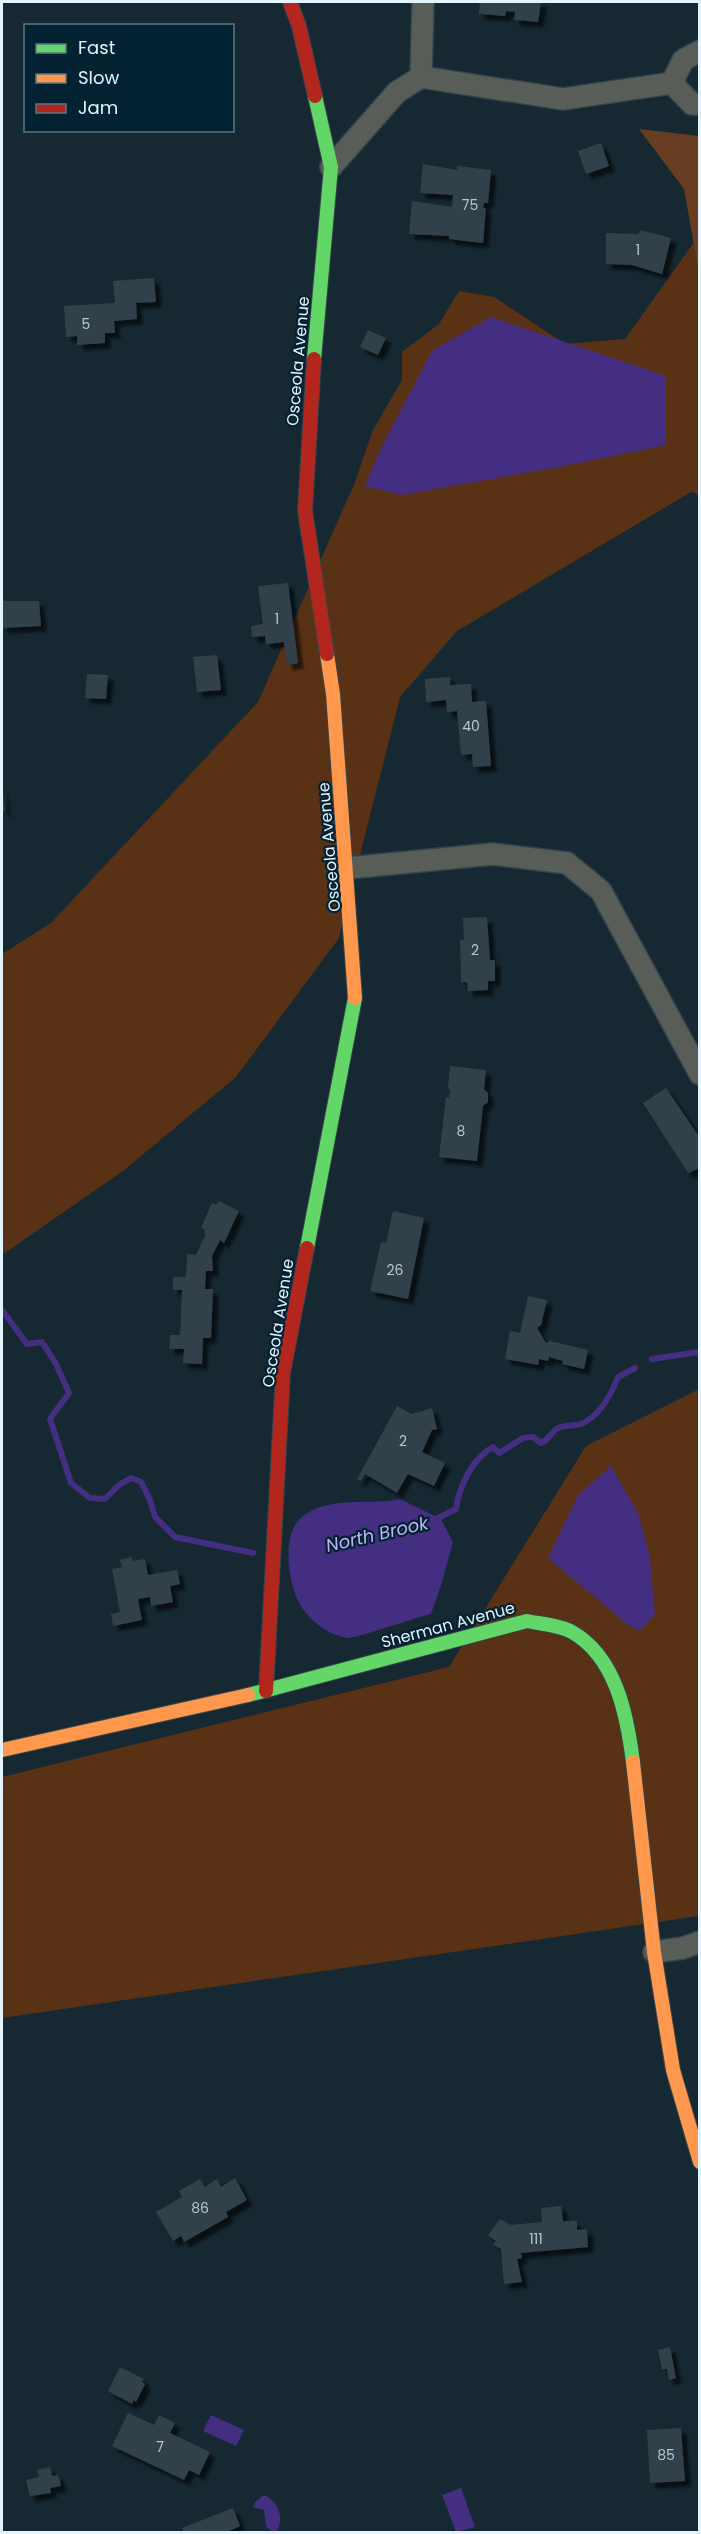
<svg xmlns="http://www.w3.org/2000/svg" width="701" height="2534" viewBox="0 0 701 2534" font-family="Poppins,sans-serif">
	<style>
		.green { fill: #593216 }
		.forest { fill: #673d21 }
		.water { fill: #442e81 }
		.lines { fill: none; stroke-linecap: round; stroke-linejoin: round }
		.stream { stroke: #442e81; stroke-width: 6 }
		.building { fill: #31414a; filter: url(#shadow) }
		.street-casing { stroke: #35444b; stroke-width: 24 }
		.fast-casing { stroke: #35444b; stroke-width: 16 }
		.slow-casing { stroke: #35444b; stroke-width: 16 }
		.jam-casing { stroke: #35444b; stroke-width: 16 }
		.street { stroke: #585d58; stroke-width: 21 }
		.fast { stroke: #63d668; stroke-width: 14 }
		.slow { stroke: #ff974d; stroke-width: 14 }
		.jam { stroke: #b3261e; stroke-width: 14 }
		.labels { text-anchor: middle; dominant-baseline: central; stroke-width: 4.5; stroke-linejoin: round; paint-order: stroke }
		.number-label { font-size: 14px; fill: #b6c7d1 }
		.street-label { font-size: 16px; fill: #e2f4fe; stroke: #022231 }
		.water-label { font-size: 18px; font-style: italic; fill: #bfb2fb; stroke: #022231 }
	</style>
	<defs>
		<filter id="shadow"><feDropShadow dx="5.5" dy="5.5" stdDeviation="1.5" flood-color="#0009"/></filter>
	</defs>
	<rect width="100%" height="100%" fill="#162831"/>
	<!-- green -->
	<path class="green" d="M699,235V495L691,492L457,631L400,697L339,938L236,1077L123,1171L2,1255V954L51,923L258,702L355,482L373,430L402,380V352L439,324L459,291L494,297L565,344L625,339Z
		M699,1389V1916L2,2018V1777L449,1667L586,1446Z"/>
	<!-- forest -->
	<path class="forest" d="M639,129L699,136V273L684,189Z"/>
	<!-- water -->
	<path class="water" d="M491,317L666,376V445L559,467L402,495L365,486L380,450L432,351Z
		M611,1466L638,1513L650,1557L655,1614L640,1631L628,1625L548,1558L578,1495Z
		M400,1499L441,1519L453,1542L442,1582L431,1614C418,1617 354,1639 348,1638C330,1635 317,1626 306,1613C288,1593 279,1534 303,1516C331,1495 368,1506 400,1499Z
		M211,2415L244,2430L236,2446L203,2431Z
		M461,2488L475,2527L456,2532L442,2495Z
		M264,2495C277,2500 285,2517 277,2531H271L266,2526L264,2510L253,2507L255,2502Z"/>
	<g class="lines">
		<!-- stream -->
		<path class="stream" d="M2,1310L27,1344L42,1342L56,1364L69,1393L50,1419L71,1483L90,1498L105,1499L119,1485L131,1478L141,1482L150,1500L155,1517L175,1537L253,1553
			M652,1359L700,1352
			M434,1520L456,1509C459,1486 473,1458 493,1447L499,1453L523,1438L533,1437L541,1443C549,1440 551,1432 558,1428C564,1425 574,1426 581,1424C600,1416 611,1395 618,1377L635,1368"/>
	</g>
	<!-- building -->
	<path class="building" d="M480,2H541L538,22L514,20L515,12L506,11L505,16L479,14Z
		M601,143L609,166L586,174L578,151Z
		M423,164L457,170V166L491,170L488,203H484L483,208H486L483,243L449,239V236L409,234L412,201L452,207L453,195L420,193Z
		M640,230L671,238L662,274L632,265L606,264V233L639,234Z
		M154,278L156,302L136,303L137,319L114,321L115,333H105V343L77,345V336L66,337L64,306L115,303L113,281Z
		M368,330L386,338L378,355L360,347Z
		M288,583L298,663L287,665L284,642L266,644L265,636L252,637L251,626L263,624L258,586Z
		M2,596L4,601H39L41,626L2,628Z
		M217,655L221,690L197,692L193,657Z
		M87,674L108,675L106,699L85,698Z
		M450,677V685L471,684L472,702L486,701L491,766L473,767L472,754L461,755L457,711L447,712L446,700L426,702L425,679Z
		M2,783L5,811H2Z
		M487,917L490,960H495V981H488V990L468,991L467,982H461L460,940H464L463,918Z
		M450,1066L486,1070L484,1089L488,1093V1102L483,1106L477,1161L439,1157L446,1097L449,1098L450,1089H448Z
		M666,1088L700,1138V1168L688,1173L643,1103Z
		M219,1201L239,1211L224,1243L220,1240L212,1256L213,1271H206L205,1289H213L211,1338H203L202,1364L183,1363L184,1349H169L170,1335H180L182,1290H173V1277H186L187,1254L196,1255L206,1234L204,1233L205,1230L201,1228L212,1203L216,1205Z
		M393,1211L424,1218L408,1299L370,1291L381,1242L386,1243Z
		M528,1296L547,1300L541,1325L537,1328L546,1343L550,1341L588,1350L584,1369L562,1364L563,1361L549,1357L548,1361L539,1359L538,1365L505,1359L510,1331L520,1333Z
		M397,1406L412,1414L432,1408L437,1429L432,1430L422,1452L445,1463L434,1486L408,1474L397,1493L365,1474L361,1481L357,1479Z
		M132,1557V1561L145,1559L148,1575L177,1570L180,1584L170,1586L173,1602L151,1606L150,1597L138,1599L142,1620L113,1626L111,1614L120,1612L112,1569L122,1567L120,1560Z
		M235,2178L247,2200L226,2212L228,2217L184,2242L181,2236L173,2241L156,2212L182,2197L179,2191L200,2179L205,2187L217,2179L221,2187Z
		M561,2206L563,2221H577V2230L587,2229L588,2247L521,2253L522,2258L517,2259L522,2282L504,2284L501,2249L493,2244L496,2241L488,2235L500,2219L511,2225L542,2222L541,2208Z
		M670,2347L676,2378L669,2380L667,2369H662L658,2350Z
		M120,2367L144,2379L142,2382L145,2384L136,2402L134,2400L132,2404L108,2391Z
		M128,2413L154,2425L159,2415L175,2423L170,2433L210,2452L199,2475L189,2470L184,2480L112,2446Z
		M681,2428L685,2481L650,2483L647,2430Z
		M50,2467L52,2476L58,2475L61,2486L50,2488L51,2493L30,2496L26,2480L39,2477L37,2470Z
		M233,2508L240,2526L227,2532H184L182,2528Z"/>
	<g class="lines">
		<defs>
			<path id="street" d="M421,77L563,99L672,83
				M672,83L683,60L700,51
				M672,83L692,104H700
				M331,167L397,92L421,77L423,2
				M348,868L493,854L567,863L601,891L700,1074
				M654,1952L683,1948L700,1942"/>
			<path id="fast" d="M314,359L331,167L315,96
				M307,1248L355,998
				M248,1695L527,1621C541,1624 560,1625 572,1632C616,1657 627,1715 633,1762"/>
			<path id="slow" d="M327,654L333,694L355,998
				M2,1750L248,1695
				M633,1762L654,1952L673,2070L700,2162"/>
			<path id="jam" d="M290,2L299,26L315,96
				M314,359L305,511L327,654
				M266,1691L283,1373L307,1248"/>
		</defs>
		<!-- street casing -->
		<use href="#street" class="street-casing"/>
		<!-- fast casing -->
		<use href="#fast" class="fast-casing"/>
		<!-- slow casing -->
		<use href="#slow" class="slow-casing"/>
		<!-- jam casing -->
		<use href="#jam" class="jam-casing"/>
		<!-- street -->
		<use href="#street" class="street"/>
		<!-- fast -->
		<use href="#fast" class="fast"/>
		<!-- slow -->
		<use href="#slow" class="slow"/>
		<!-- jam -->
		<use href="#jam" class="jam"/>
	</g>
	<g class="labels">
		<!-- number labels -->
		<g class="number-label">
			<text x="470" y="205">75</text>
			<text x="638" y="250">1</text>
			<text x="86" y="324">5</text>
			<text x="277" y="619">1</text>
			<text x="471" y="726">40</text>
			<text x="475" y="950">2</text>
			<text x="461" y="1131">8</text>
			<text x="395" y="1270">26</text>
			<text x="403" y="1441">2</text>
			<text x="200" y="2208">86</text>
			<text x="536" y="2239">111</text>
			<text x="160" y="2447">7</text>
			<text x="666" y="2455">85</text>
		</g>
		<!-- street labels -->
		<g class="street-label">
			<text transform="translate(298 361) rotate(-85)">Osceola Avenue</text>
			<text transform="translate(329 847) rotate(-95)">Osceola Avenue</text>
			<text transform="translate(278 1323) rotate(-81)">Osceola Avenue</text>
			<text transform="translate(448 1625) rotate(-15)">Sherman Avenue</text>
		</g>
		<!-- water labels -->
		<g class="water-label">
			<text transform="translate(377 1534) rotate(-13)">North Brook</text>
		</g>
	</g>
	<!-- border -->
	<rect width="701" height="2534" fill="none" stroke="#e2f4fe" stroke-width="6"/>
	<!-- legend -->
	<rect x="24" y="24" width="210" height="108" fill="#022231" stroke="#5c7683" stroke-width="1.5"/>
	<rect x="36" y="44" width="30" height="9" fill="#63d668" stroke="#5c7683" stroke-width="1.5"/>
	<text x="78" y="54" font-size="18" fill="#e2f4fe">Fast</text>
	<rect x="36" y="74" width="30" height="9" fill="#ff974d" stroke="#5c7683" stroke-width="1.5"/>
	<text x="78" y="84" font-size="18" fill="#e2f4fe">Slow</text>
	<rect x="36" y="104" width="30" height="9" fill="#b3261e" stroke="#5c7683" stroke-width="1.5"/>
	<text x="78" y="114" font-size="18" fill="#e2f4fe">Jam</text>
</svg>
